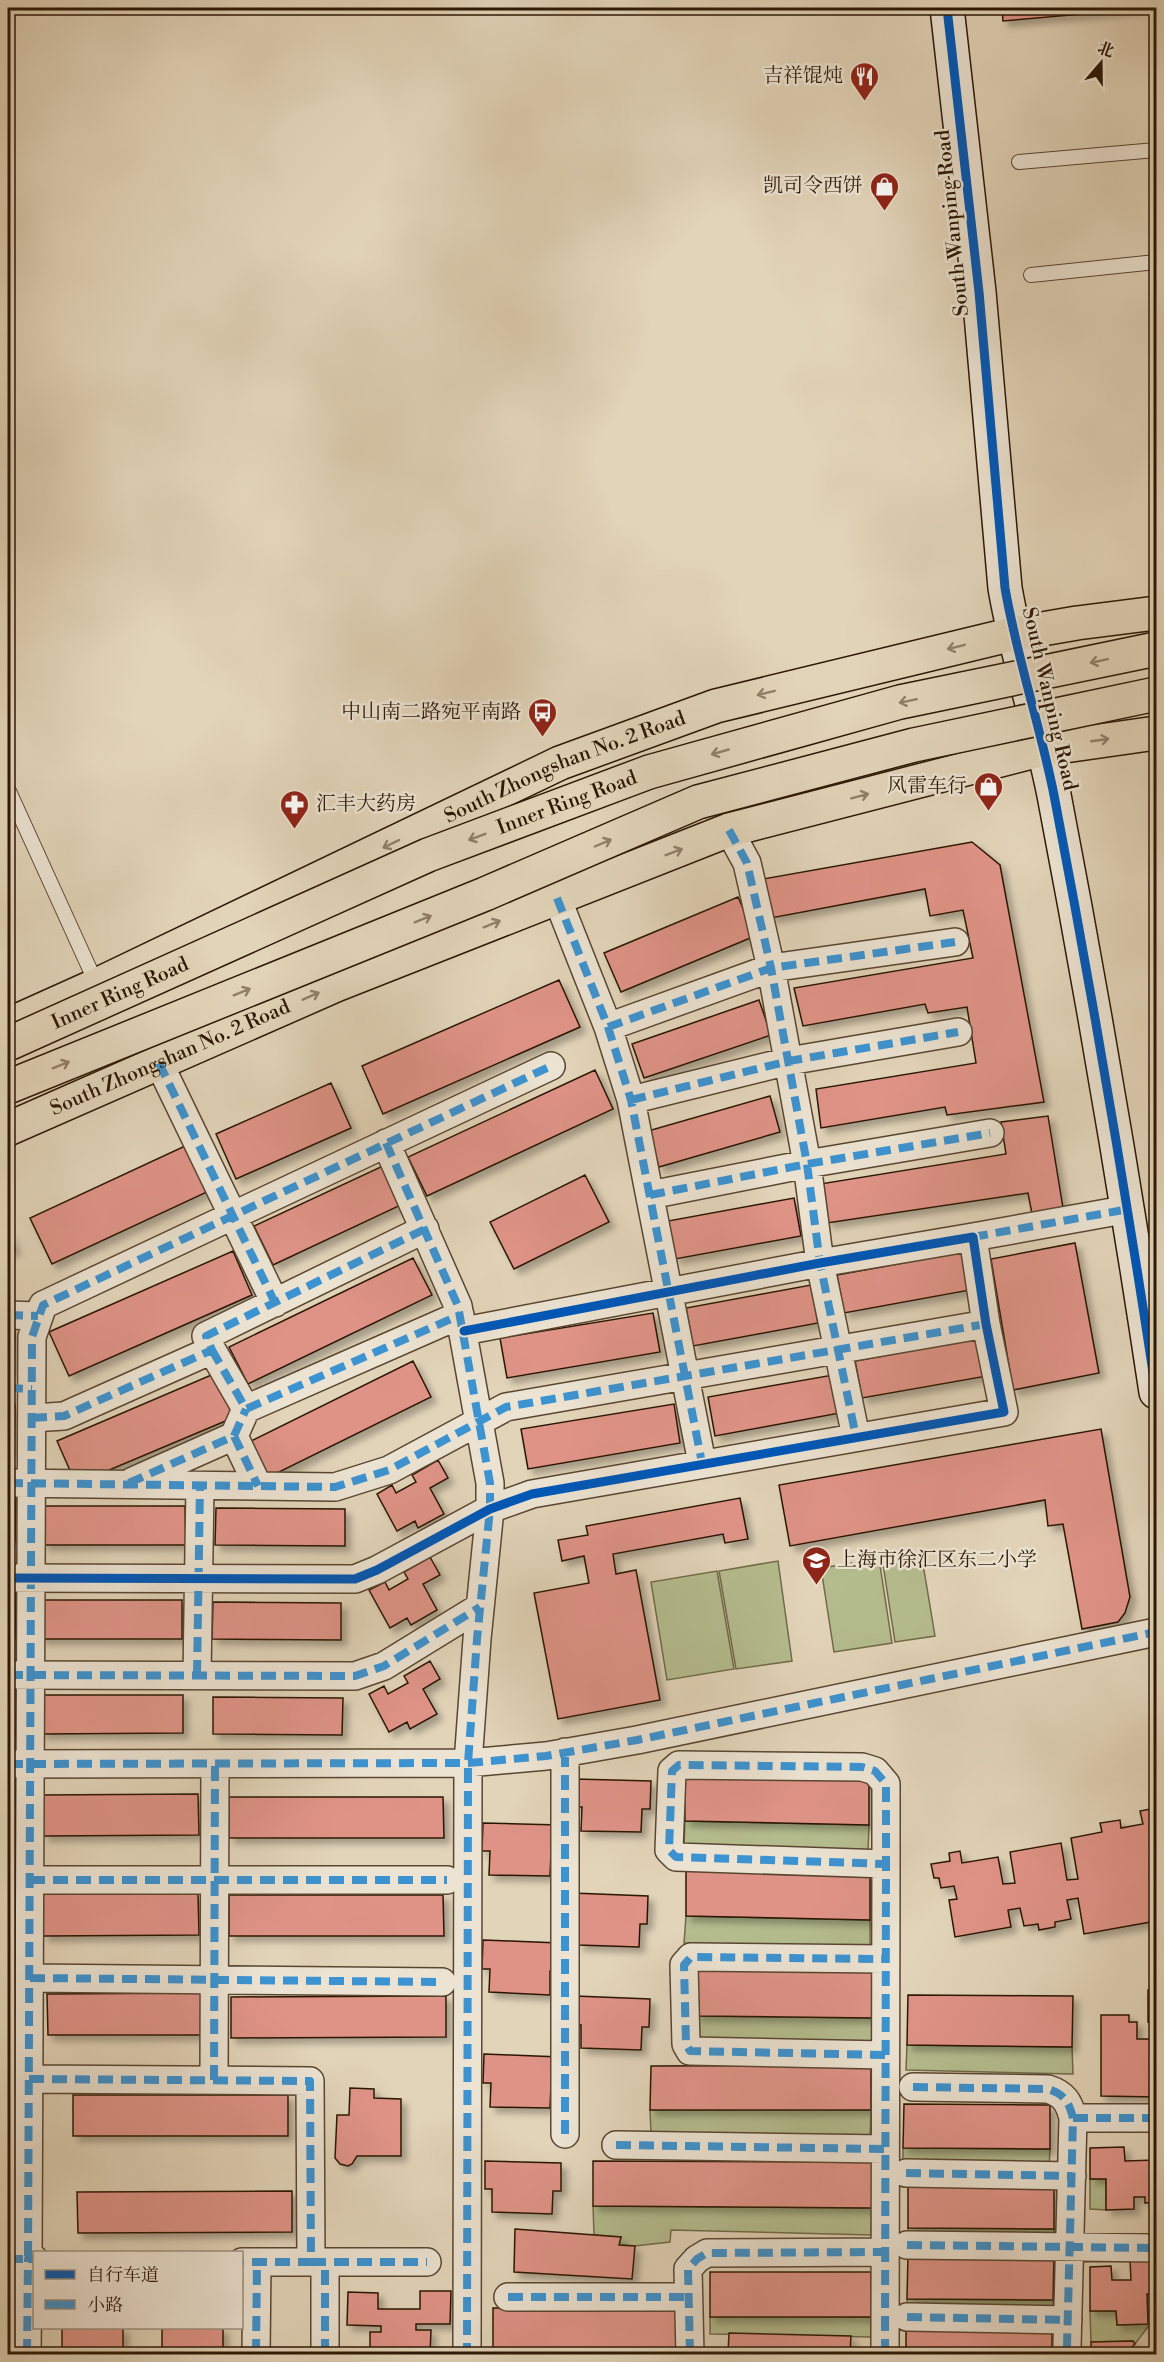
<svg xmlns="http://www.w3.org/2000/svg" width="1164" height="2362" viewBox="0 0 1164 2362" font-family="'Libre Bodoni','Noto Serif SC',serif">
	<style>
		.green { fill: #b4bc8e; stroke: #706a49; stroke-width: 1.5 }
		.building { fill: #df9387; stroke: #2b1704; stroke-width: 1.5; filter: url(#shadow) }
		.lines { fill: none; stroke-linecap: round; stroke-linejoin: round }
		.lane-casing { stroke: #594631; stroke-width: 16 }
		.street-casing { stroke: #594631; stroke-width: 30 }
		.secondary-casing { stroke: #2b1704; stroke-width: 36 }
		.primary-casing { stroke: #2b1704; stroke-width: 36 }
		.lane { stroke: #ece3d2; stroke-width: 14 }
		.street { stroke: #ece3d2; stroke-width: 27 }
		.secondary { stroke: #ece3d2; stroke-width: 33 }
		.primary { stroke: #e2d4b9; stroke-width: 33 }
		.highway-bridge-casing { stroke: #2b1704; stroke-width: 36; stroke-linecap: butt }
		.highway-bridge { stroke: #e2d4b9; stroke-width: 33 }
		.quiet { stroke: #3c93d1; stroke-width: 8; stroke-dasharray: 15 8; stroke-linecap: butt }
		.cycleway-casing { stroke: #ece3d2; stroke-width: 13 }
		.cycleway { stroke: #0057b8; stroke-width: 9 }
		.oneway { stroke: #907f68 }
		.labels { text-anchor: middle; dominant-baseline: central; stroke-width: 5; stroke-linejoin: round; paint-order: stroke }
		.poi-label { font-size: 20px; fill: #2b1704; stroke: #ece3d2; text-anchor: end }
		.street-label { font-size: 20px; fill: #2b1704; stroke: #ece3d2 }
	</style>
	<defs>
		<filter id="shadow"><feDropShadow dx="5.5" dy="5.5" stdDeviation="3" flood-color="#0004"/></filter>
	</defs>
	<rect width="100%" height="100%" fill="#e2d4b9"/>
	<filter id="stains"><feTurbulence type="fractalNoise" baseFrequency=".00333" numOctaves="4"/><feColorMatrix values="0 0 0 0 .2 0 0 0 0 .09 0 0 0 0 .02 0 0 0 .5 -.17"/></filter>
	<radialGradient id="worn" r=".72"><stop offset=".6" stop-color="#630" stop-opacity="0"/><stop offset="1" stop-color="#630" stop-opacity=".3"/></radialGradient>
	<!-- green -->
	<path class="green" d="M921,1552L935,1636L895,1642L882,1558Z
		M879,1559L892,1643L834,1652L821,1568Z
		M778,1561L792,1661L736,1669L719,1571Z
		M717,1571L734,1669L667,1680L651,1582Z
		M685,1821L869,1825L868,1853L684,1846Z
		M686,1916L870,1920V1947L684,1943Z
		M696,2016L873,2018V2042L698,2040Z
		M907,2045L1072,2047L1073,2074L906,2070Z
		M650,2110H871L870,2138L651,2133Z
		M903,2148L1050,2149L1049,2167L903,2164Z
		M1090,2179H1106V2210L1090,2209Z
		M593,2206L872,2208L871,2235L671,2230L670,2242L635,2246L619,2245L621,2237L594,2235Z
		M908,2228L1054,2229V2243L908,2240Z
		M1147,2294H1156V2316L1135,2344L1133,2341L1091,2342L1090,2311H1116L1117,2325L1148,2324Z
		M907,2299L1053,2300L1054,2313L908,2311Z
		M710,2317H872L871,2337L710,2334Z
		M493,2352H680V2354H493Z"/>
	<!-- building -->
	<path class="building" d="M1002,8H1150L1003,21Z
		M972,842L1000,865L1044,1102L947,1115L945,1107L821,1128L816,1089L976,1063L967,1007L928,1013L925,1004L803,1026L794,988L973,958L963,910L930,916L925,889L771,918L763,879Z
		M738,897L755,936L621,992L604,953Z
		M559,980L580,1027L383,1114L362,1066Z
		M759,1000L771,1035L644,1078L632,1044Z
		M595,1070L613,1109L427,1196L408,1157Z
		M331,1083L351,1128L236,1179L216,1134Z
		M770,1096L780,1132L659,1167L648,1131Z
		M1048,1116L1063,1208L1032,1214L1028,1193L827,1223L820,1184L1006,1154L1001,1122Z
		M185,1146L207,1192L52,1264L30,1218Z
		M385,1165L403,1204L273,1265L254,1226Z
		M585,1175L609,1222L514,1269L490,1222Z
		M794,1198L801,1236L675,1259L668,1221Z
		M8,1231L15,1249L8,1252Z
		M1075,1243L1099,1373L1013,1390L991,1259Z
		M233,1251L252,1295L69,1376L49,1332Z
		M963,1252L970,1290L844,1313L837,1275Z
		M413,1258L432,1295L248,1384L229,1347Z
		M811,1285L818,1323L693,1346L686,1308Z
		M653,1313L660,1352L507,1378L500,1338Z
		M8,1326L15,1327L14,1371H8Z
		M981,1338L987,1376L862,1398L855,1361Z
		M413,1361L431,1397L269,1477L251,1441Z
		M216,1373L235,1417L76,1484L57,1441Z
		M833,1375L840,1413L715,1436L708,1397Z
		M674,1404L680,1443L528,1469L521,1429Z
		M8,1405H15L14,1450H8Z
		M1101,1429L1130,1597L1125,1613L1118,1622L1082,1629L1063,1524L1048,1526L1045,1500L790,1546L779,1485Z
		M438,1460L448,1478L430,1488L444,1514L418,1528L415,1521L397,1531L377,1494L392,1485L396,1493L416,1482L412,1475Z
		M8,1496H16L15,1541H8Z
		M740,1498L748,1539L725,1543L723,1534L613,1554L616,1574L636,1570L660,1700L558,1719L534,1593L589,1583L584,1556L562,1561L558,1540L588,1535L586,1526Z
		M43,1506H185L186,1545H43Z
		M216,1508L345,1509V1546L215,1545Z
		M430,1557L440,1575L423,1584L437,1610L411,1625L407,1618L390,1628L369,1590L385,1582L389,1590L408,1579L404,1572Z
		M8,1593H16L15,1638H8Z
		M39,1600H182V1639H40Z
		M213,1602L341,1603V1640L212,1639Z
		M430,1661L440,1679L423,1689L437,1714L410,1729L407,1722L389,1732L369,1694L384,1686L388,1694L408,1683L404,1676Z
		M8,1690H17L16,1735H8Z
		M41,1695H183V1733L41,1734Z
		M213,1697L343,1698L342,1735L213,1734Z
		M684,1777L869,1780V1825L685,1821Z
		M575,1779L651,1781L650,1809H642L641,1832L581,1831L582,1807H574Z
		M198,1794L199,1835L43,1836L42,1795Z
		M229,1797H443L444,1838H229Z
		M1156,1808V1921L1084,1934L1078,1898L1067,1900L1071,1919L1055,1922V1927L1039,1930L1038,1924L1024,1926L1020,1908L1008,1910L1011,1927L955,1937L949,1900L957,1899L954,1886L941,1888L939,1878H934L931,1864L950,1861L949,1853L960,1851L962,1863L998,1857L1003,1884L1015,1883L1010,1852L1061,1843L1067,1880L1078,1879L1071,1838L1102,1832L1100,1823L1120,1820L1121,1828L1143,1824L1140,1811Z
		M483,1823L559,1825L558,1854L551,1853L550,1876L489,1875L490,1851H482Z
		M686,1871L870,1875V1920L686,1916Z
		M572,1893L648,1896L647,1924H640L639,1947L578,1945L579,1921H571Z
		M42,1894H198L199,1935L43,1936Z
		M229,1895H443L444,1936H229Z
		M483,1940L559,1943L558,1971H550V1995L489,1992L490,1969H482Z
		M696,1970L873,1972V2018L696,2016Z
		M1148,1990H1156V2029L1155,2022H1148Z
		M203,1993V2035H48L47,1994Z
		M908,1995L1073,1996L1072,2047L907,2045Z
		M446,1996V2037L231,2038V1997Z
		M575,1996L650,1999L649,2027H642L641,2050L581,2048V2025L573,2024Z
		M1101,2015H1129V2022H1137V2039H1156V2097L1101,2096Z
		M484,2054L560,2057L559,2085H551L550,2108L490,2107L491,2083H483Z
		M871,2065V2110H650L651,2066Z
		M350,2088L374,2089V2098L401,2099V2156H357L352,2164L348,2166L340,2164L335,2158L337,2115H349Z
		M73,2095H288V2136H73Z
		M904,2104L1050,2105V2149L903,2148Z
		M1124,2147L1125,2161L1156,2160V2202L1145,2203V2197H1134V2209L1106,2210V2179H1090V2148Z
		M485,2161L561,2163V2191H553L552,2214L492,2212V2189H485Z
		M593,2161L872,2162V2208L593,2206Z
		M908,2184L1054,2185V2229L908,2228Z
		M292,2191V2232L78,2233L77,2192Z
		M515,2229L621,2237L619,2245L635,2246L632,2279L514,2272Z
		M908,2255L1054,2256L1053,2300L907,2299Z
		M1130,2260H1156V2294H1147L1148,2324L1117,2325L1116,2311H1090V2267L1111,2266L1112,2280H1131Z
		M710,2272H871L872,2317H710Z
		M242,2281H245V2319H242Z
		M420,2291H451L450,2324H416V2330H431L430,2354H370V2332H381V2326L347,2325L348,2292L378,2293V2309H420Z
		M493,2308H680V2352H493Z
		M906,2325L1052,2326V2354H906Z
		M62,2328H123V2354L62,2353Z
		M162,2328H223V2351L162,2350Z
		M729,2333L851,2336L850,2354H728Z
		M1133,2341L1135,2344L1125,2354H1091V2342Z"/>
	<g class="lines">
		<defs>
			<path id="lane" d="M1019,162L1156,150
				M1031,275L1156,262
				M8,789L97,985"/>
			<path id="street" d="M729,830L747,863L771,968L807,1164L820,1263L856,1437
				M557,898L608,1027L631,1100L702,1463
				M608,1027L771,968L955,942
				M159,1063L275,1303
				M631,1100L789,1061L958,1032
				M386,1143L458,1306L490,1483V1509L477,1639L468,1763L467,2354
				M650,1195L807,1164L990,1133
				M973,1237L1129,1209
				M8,1315L38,1316
				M212,1350L246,1409L460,1315
				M32,1418L64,1416L212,1350L206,1336L425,1229
				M234,1436L258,1486
				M133,1481L234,1436L246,1409
				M8,1483L335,1487L389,1470L506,1407L986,1324
				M8,1578L355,1579L377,1570L490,1509L532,1494L1004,1412L986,1324L973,1237L820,1263L464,1331
				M8,1675L355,1676L384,1666L480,1607
				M197,1675L200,1486
				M565,1752V2134
				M8,1764L468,1763L546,1756L637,1740L1156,1632
				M30,1880H447
				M30,1978L442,1982
				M885,2055L690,2051L686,2044L684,1965L691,1957L885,1959
				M29,2079L310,2081L311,2262H242
				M214,2080L215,1764
				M913,2087L1048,2089C1064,2094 1069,2102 1073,2118L1067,2347L1069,2354
				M1073,2118H1156
				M616,2145L885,2149
				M906,2173L1072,2176
				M907,2245L1156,2248
				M8,2259H28L32,1337L43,1305L551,1066
				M311,2262H427
				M508,2297H688
				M907,2317L1068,2320
				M27,2354L28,2259H34
				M256,2354L257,2262
				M325,2354V2262
				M690,2354L688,2269L697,2259L707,2253L885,2252
				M885,2354L886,1864V1784L875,1771L862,1767L679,1765L672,1771L669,1850L676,1857L886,1864"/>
			<path id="secondary" d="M947,8L979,292L1005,588C1017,658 1040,725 1054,795C1092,993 1126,1193 1156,1392"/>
			<g id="primary">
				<path id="s1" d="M8,1025L97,985L560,763L716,706L1013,634L1077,623L1156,613"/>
				<path id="s2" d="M8,1129L336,985L729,830L1043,749L1156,733"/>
			</g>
		</defs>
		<!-- lane casing -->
		<use href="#lane" class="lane-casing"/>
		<!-- street casing -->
		<use href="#street" class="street-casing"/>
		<!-- secondary casing -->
		<use href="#secondary" class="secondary-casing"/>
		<!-- primary casing -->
		<use href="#primary" class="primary-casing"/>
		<!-- lane -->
		<use href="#lane" class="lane"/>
		<!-- street -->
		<use href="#street" class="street"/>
		<!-- secondary -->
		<use href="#secondary" class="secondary"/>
		<!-- primary -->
		<use href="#primary" class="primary"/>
		<defs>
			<g id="highway-bridge">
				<path id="s3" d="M8,1044L428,855L649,772L900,702L1156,649"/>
				<path d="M8,1087L485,894L698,802L914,745L1156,694"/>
			</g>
		</defs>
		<!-- highway-bridge casing -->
		<use href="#highway-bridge" class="highway-bridge-casing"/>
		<!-- highway-bridge -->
		<use href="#highway-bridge" class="highway-bridge"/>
		<!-- quiet -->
		<path class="quiet" d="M729,830L747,863L771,968L807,1164L820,1263L856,1437
			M557,898L608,1027L631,1100L702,1463
			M608,1027L771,968L955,942
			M159,1063L275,1303
			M631,1100L789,1061L958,1032
			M386,1143L458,1306L490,1483V1509L477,1639L468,1763L467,2354
			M650,1195L807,1164L990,1133
			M973,1237L1129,1209
			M8,1315L38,1316
			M212,1350L246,1409L460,1315
			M8,1388L32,1389
			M32,1418L64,1416L212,1350L206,1336L425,1229
			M234,1436L258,1486
			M8,1483L335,1487L389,1470L506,1407L986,1324
			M129,1483L234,1436L246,1409
			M8,1675L355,1676L384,1666L480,1607
			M197,1675L200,1486
			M565,1752V2134
			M8,1764L468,1763L546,1756L637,1740L1156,1632
			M30,1880H447
			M30,1978L442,1982
			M885,2055L690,2051L686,2044L684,1965L691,1957L885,1959
			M29,2079L310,2081L311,2262H242
			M214,2080L215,1764
			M913,2087L1048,2089C1064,2094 1069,2102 1073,2118L1067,2347L1069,2354
			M1073,2118H1156
			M616,2145L885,2149
			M906,2173L1072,2176
			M907,2245L1156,2248
			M8,2259H28L32,1337L43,1305L551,1066
			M311,2262H427
			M508,2297H688
			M907,2317L1068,2320
			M27,2354L28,2259H34
			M256,2354L257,2262
			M325,2354V2262
			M690,2354L688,2269L697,2259L707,2253L885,2252
			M885,2354L886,1864V1784L875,1771L862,1767L679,1765L672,1771L669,1850L676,1857L886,1864"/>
		<defs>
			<path id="cycleway" d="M947,8L979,292L1005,588C1017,658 1040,725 1054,795C1092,993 1126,1193 1156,1392
				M8,1578L355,1579L377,1570L490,1509L532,1494L1004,1412L986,1324L973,1237L820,1263L464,1331"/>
		</defs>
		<!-- cycleway casing -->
		<use href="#cycleway" class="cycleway-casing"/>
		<!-- cycleway -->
		<use href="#cycleway" class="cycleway"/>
	</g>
	<!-- one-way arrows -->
	<defs><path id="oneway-shaft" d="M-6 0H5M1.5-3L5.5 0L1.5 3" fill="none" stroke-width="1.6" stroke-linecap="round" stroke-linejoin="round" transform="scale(1.5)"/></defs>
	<g class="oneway">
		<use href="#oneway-shaft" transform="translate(956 647) rotate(166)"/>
		<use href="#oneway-shaft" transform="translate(1099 661) rotate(168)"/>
		<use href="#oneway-shaft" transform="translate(766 693) rotate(166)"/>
		<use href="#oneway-shaft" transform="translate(908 701) rotate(168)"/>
		<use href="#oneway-shaft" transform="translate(1100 740) rotate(-8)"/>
		<use href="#oneway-shaft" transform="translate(720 752) rotate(164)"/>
		<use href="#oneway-shaft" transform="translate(860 796) rotate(-15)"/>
		<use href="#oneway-shaft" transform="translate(477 837) rotate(159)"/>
		<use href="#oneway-shaft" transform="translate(603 843) rotate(-23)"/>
		<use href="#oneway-shaft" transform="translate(391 844) rotate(154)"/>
		<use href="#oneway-shaft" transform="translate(674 852) rotate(-21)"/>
		<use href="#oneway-shaft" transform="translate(423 919) rotate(-22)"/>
		<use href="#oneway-shaft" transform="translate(492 924) rotate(-22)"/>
		<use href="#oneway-shaft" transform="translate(242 992) rotate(-22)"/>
		<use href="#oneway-shaft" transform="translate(311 996) rotate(-24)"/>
		<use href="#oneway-shaft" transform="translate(61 1065) rotate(-22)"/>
	</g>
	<!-- icons -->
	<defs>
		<symbol id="restaurant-pin" viewBox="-11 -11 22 30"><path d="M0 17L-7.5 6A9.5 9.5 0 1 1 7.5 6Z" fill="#8f2418" stroke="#ece3d2"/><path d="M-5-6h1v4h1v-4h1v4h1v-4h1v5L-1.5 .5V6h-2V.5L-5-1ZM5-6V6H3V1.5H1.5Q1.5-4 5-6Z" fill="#fff"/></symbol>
		<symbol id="shop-pin" viewBox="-11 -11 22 30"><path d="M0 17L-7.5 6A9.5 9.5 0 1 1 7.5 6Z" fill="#8f2418" stroke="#ece3d2"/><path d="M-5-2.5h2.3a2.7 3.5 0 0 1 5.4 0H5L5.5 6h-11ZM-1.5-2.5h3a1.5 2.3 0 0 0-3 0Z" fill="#fff"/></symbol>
		<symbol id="bus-pin" viewBox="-11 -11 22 30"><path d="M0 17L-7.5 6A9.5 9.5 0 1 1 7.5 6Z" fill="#8f2418" stroke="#ece3d2"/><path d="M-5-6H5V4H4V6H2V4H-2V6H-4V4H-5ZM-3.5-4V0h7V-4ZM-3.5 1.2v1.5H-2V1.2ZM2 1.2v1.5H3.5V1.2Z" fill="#fff"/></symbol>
		<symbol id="pharmacy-pin" viewBox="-11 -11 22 30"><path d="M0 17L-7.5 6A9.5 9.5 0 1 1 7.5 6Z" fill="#8f2418" stroke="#ece3d2"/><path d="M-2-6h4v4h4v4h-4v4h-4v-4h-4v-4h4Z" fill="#fff"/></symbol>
		<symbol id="school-pin" viewBox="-11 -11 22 30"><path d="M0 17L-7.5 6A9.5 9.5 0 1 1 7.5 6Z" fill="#8f2418" stroke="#ece3d2"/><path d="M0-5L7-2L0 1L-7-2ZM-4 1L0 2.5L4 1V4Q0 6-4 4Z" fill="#fff"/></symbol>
	</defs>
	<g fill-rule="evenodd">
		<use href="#restaurant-pin" x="848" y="60" width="33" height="45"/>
		<use href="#shop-pin" x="868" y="170" width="33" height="45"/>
		<use href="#bus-pin" x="526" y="696" width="33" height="45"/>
		<use href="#shop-pin" x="972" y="770" width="33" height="45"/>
		<use href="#pharmacy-pin" x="278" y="788" width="33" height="45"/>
		<use href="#school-pin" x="800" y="1544" width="33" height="45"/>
	</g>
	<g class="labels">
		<!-- poi labels -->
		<g class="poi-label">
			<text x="843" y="76">吉祥馄炖</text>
			<text x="863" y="186">凯司令西饼</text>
			<text x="521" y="712">中山南二路宛平南路</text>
			<text x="967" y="786">风雷车行</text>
			<text x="316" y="804" text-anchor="start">汇丰大药房</text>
			<text x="837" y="1560" text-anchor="start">上海市徐汇区东二小学</text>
		</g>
		<!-- street labels -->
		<g class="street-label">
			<text transform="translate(953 223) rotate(-96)">South Wanping Road</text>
			<text transform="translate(1049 699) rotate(77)">South Wanping Road</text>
			<text stroke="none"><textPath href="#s1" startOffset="614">South Zhongshan No. 2 Road</textPath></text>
			<text stroke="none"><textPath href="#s3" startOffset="609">Inner Ring Road</textPath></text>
			<text stroke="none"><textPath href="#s3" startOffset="123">Inner Ring Road</textPath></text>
			<text stroke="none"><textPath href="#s2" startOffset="177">South Zhongshan No. 2 Road</textPath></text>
		</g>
	</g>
	<!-- margin -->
	<rect width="1164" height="2362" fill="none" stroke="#e2d4b9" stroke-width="30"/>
	<rect x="9" y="9" width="1146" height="2344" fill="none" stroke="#2b1704" stroke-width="3"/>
	<rect x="15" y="15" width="1134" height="2332" fill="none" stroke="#2b1704" stroke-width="1.5"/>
	<!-- legend -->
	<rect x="33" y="2251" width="210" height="78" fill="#ece3d2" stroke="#9f9180" stroke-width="1.5"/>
	<rect x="45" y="2270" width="30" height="9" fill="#0057b8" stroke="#9f9180" stroke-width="1.5"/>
	<text x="87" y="2281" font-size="18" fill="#2b1704">自行车道</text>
	<rect x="45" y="2300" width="30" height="9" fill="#3c93d1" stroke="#9f9180" stroke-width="1.5"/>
	<text x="87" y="2311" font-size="18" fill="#2b1704">小路</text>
	<!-- north arrow -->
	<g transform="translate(1101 63) rotate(20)" stroke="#ece3d2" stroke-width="4.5" paint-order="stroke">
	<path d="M0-4.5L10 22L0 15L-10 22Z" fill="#2b1704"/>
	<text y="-9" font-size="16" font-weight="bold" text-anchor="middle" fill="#2b1704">北</text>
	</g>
	<rect width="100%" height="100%" filter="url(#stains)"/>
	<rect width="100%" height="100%" fill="url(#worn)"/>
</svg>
